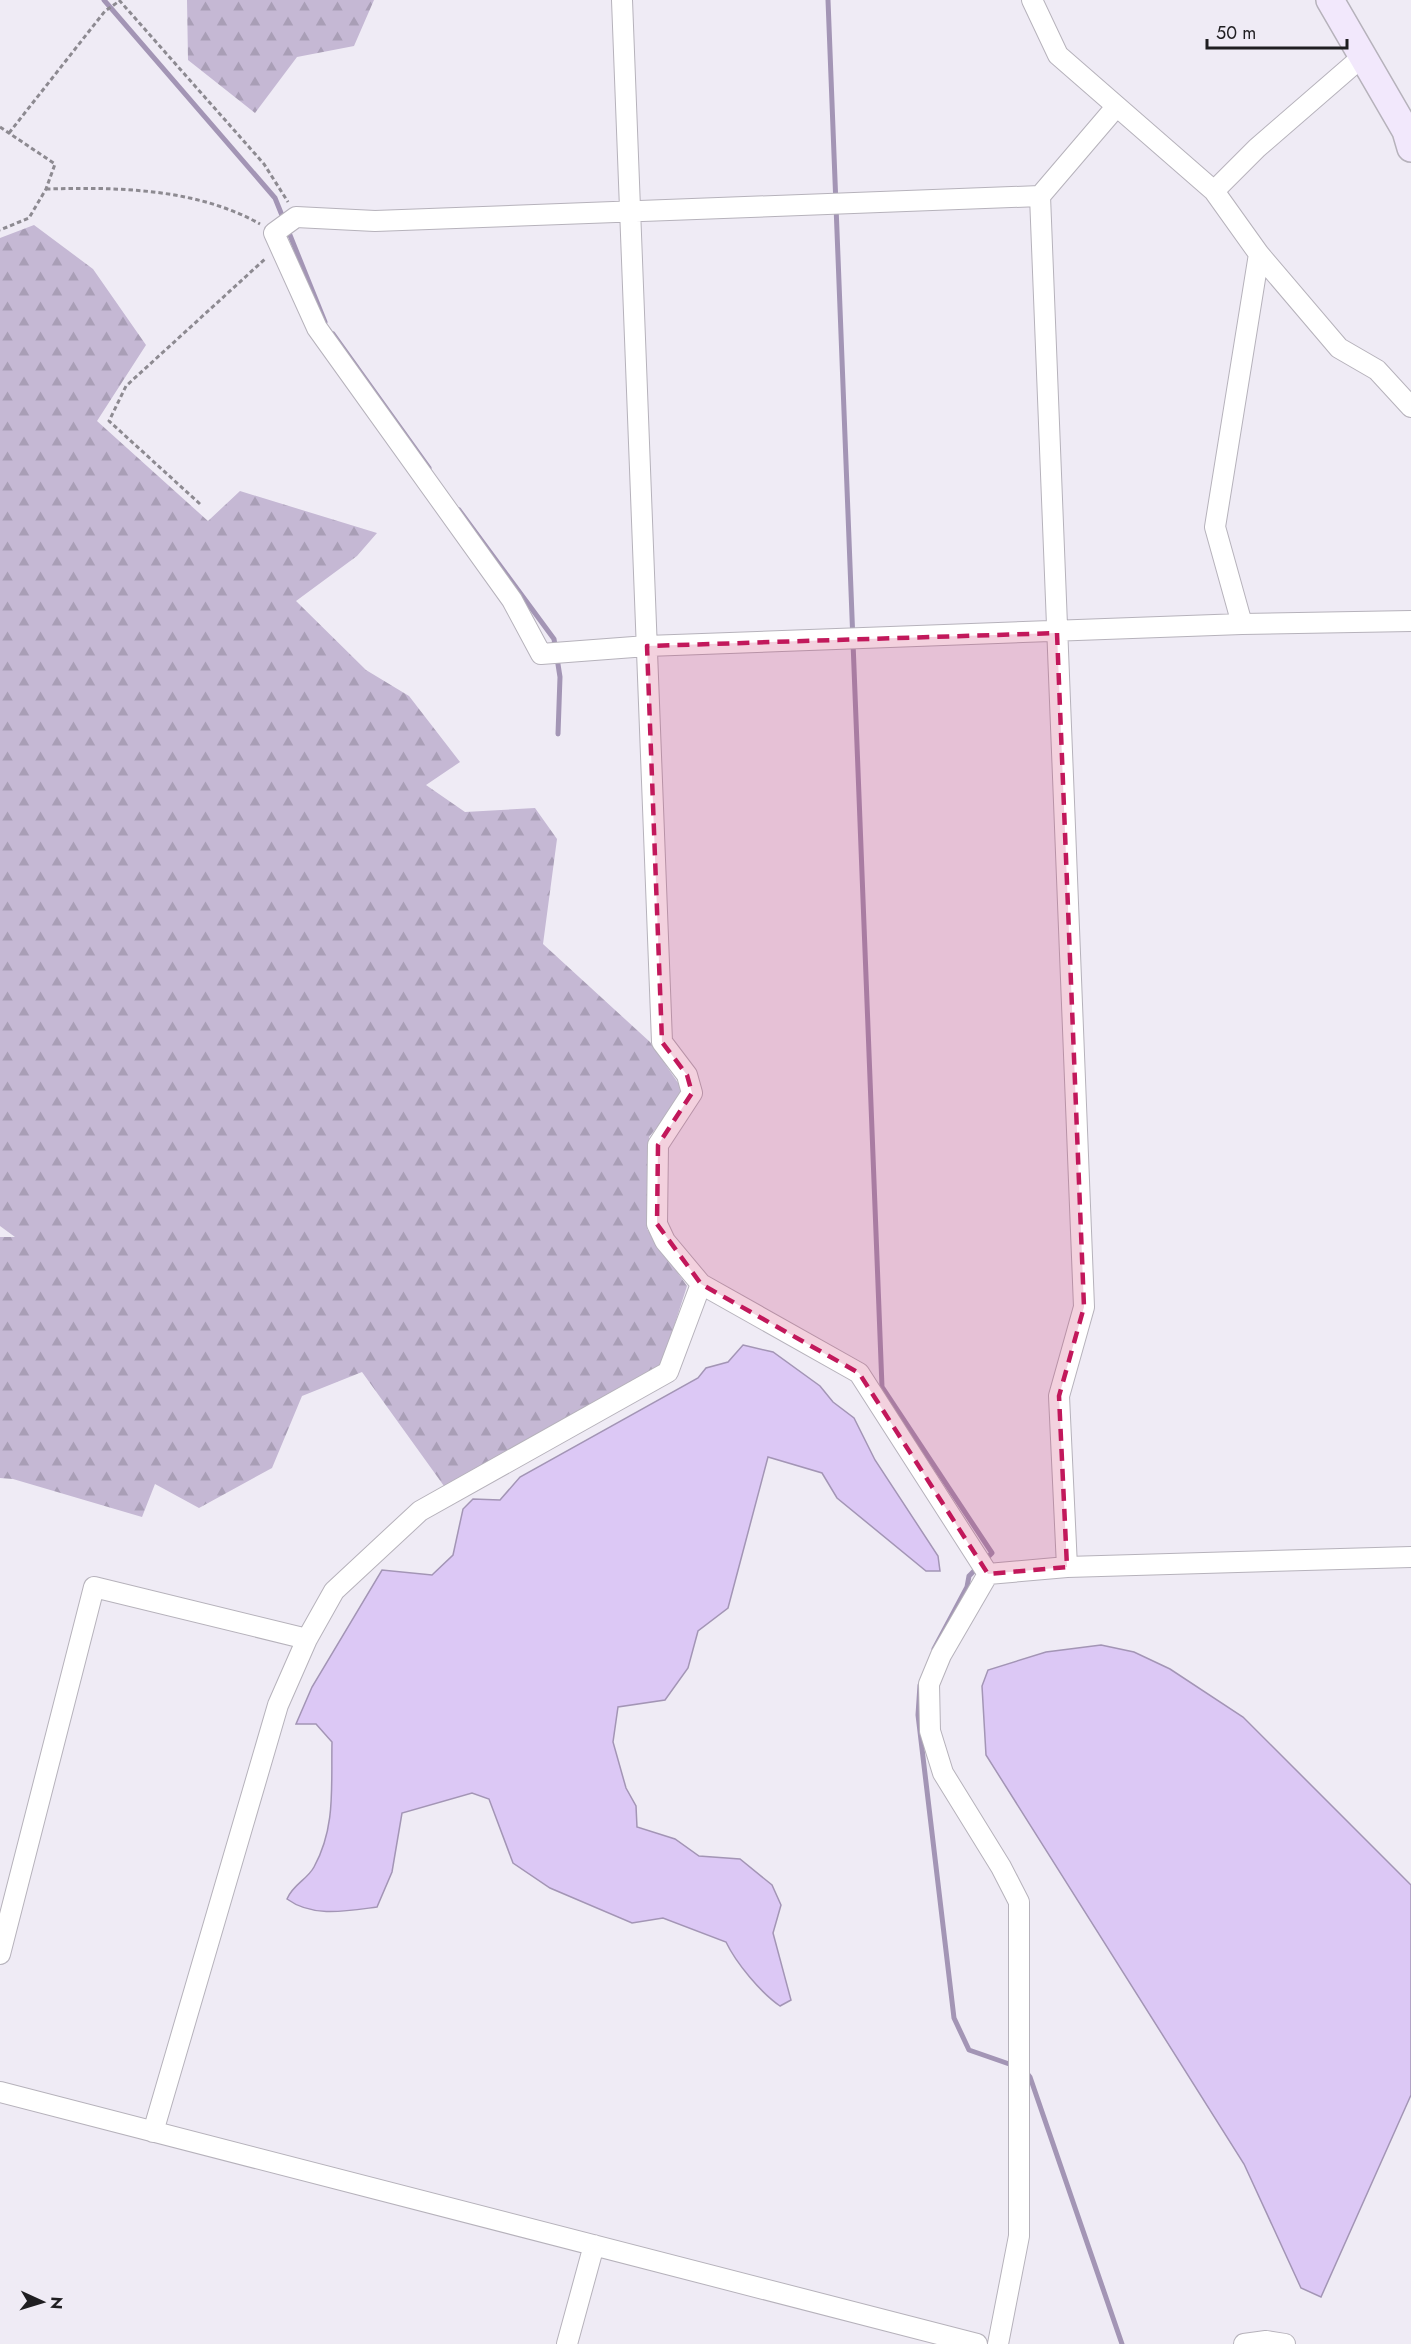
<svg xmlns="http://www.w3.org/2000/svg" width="1411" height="2344" viewBox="0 0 1411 2344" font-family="Jost,sans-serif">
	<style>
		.forest { fill: url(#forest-firs) }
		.water { fill: #dcc8f5; stroke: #a395b5; stroke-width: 1.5 }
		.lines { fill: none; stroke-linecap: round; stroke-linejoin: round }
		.stream { stroke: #a395b5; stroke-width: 5 }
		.street-casing { stroke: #b6b2bb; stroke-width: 22 }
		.secondary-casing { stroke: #b6b2bb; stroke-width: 30 }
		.path { stroke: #8d8a91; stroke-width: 3; stroke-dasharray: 4.5 3; stroke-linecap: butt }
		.street { stroke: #fff; stroke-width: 20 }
		.secondary { stroke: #f2e8fc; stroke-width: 27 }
		.marked { fill: #c2185b; fill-opacity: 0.2; stroke: #c2185b; stroke-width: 4.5; stroke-dasharray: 12 8; stroke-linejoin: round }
	</style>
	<defs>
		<pattern id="forest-firs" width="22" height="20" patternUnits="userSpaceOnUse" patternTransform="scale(1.5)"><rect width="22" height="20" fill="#c5b8d4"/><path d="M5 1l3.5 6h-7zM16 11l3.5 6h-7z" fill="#a99eb6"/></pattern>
	</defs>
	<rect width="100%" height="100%" fill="#efebf5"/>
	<!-- forest -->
	<path class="forest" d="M187,0H374L354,46L297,57L255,113L188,60Z
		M34,225L93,269L146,345L97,421L208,521L240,491L377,533L357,556L296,601L366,670L409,696L460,762L426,785L465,812L535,808L557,839L543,944L650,1042L685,1093L649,1137L647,1229L687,1286L660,1370L444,1486L362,1372L302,1396L272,1468L199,1508L155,1484L142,1517L13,1479L0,1478V1237H15L0,1226V238Z"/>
	<!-- water -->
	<path class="water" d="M743,1345L773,1352L820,1386L833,1402L854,1418L875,1460L938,1556L940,1571H926L837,1498L822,1473L768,1457L728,1608L698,1631L688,1668L665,1700L618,1707L613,1742L626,1788L636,1806L637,1827L675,1839L699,1856L740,1859L772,1885L781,1905L773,1933L791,2000L780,2006C761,1993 736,1963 726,1942L663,1918L632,1923L550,1888L513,1863L489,1799L472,1793L402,1813L392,1872L377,1907C347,1911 313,1918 287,1899C293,1884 307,1880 314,1867C336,1827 331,1786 332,1742L316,1724H296L312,1687L382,1570L432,1575L453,1555L463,1509L473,1499L500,1500L520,1477L698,1378L706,1368L728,1362Z
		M1101,1645L1134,1652L1170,1669L1243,1717L1411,1885V2095L1321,2297L1301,2288L1244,2164L986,1755L982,1686L988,1670L1046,1652Z"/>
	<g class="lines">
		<!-- stream -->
		<path class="stream" d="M104,0L275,198L325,322
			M828,0L882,1387L992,1553L969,1576L967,1587L934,1649
			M333,334L429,468
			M459,510L554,639L560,677L558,734
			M920,1685L918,1715L954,2018L969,2050L1015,2066
			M1026,2072L1030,2077L1122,2344"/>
		<defs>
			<path id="street" d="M622,0L662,1042L687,1075L692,1093L658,1145L657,1224L665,1241L701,1284L859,1373L988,1574
				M1032,0L1058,55L1214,191L1259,254L1339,348L1377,370L1411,407
				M1214,191L1257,148L1362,57
				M1040,196L375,221L296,217L274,233L317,328L512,600L541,654L647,646L1242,624L1411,621
				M1242,624L1215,527L1259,254
				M1067,1567L1059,1396L1084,1307L1040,196L1116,107
				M988,1574L941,1655L929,1684L930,1731L943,1773L1001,1867L1019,1902V2236L998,2344
				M988,1574L1067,1567L1411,1557
				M0,1954L94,1587L307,1639
				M0,2092L977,2344
				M153,2132L278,1705L307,1639L334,1591L420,1511L668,1372L701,1284
				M567,2344L594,2245
				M1244,2344L1266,2341L1285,2344"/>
			<path id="secondary" d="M1330,0L1406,131L1411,148"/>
		</defs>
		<!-- street casing -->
		<use href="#street" class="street-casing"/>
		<!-- secondary casing -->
		<use href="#secondary" class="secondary-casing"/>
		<!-- path -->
		<path class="path" d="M119,0L264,164L288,202
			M0,127L55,164L46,189L29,218L0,230
			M9,133L105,11L118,2
			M46,189C117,187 196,188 260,224
			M200,504L109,421L126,386L265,259"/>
		<!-- street -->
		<use href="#street" class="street"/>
		<!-- secondary -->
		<use href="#secondary" class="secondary"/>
	</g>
	<!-- marked area -->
	<path class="marked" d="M1057,633L1084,1307L1059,1396L1067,1567L988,1574L859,1373L701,1284L657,1224L658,1145L692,1093L687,1075L662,1042L647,646Z"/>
	<!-- north arrow -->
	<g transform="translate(42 2302) rotate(94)" stroke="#efebf5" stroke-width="4.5" paint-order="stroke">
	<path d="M0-4.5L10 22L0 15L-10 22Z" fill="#1f1e21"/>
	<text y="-9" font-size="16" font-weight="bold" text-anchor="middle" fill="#1f1e21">N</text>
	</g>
	<!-- scale -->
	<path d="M1207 39v9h140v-9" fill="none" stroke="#1f1e21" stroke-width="3"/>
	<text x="1216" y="39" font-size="18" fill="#1f1e21" stroke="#efebf5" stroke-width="4.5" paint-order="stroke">50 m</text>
</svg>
